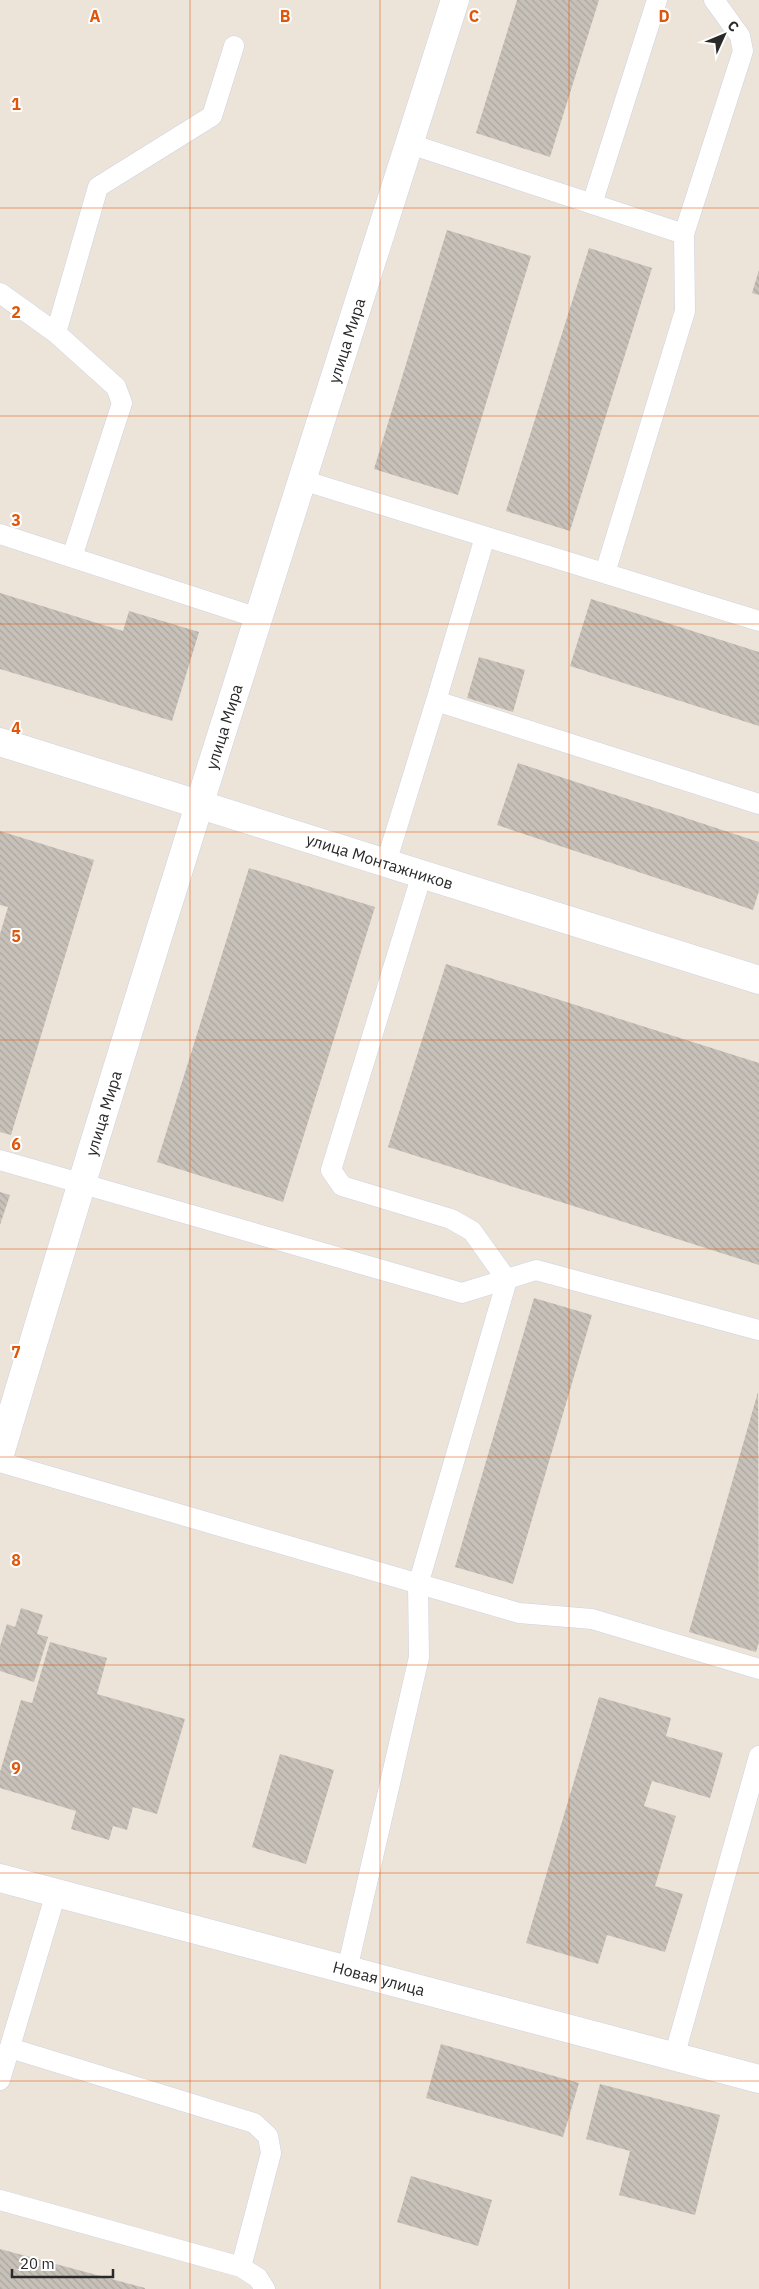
<svg xmlns="http://www.w3.org/2000/svg" width="759" height="2289" viewBox="0 0 759 2289" font-family="'IBM Plex Sans',sans-serif">
	<style>
		.building { fill: url(#building-back-hatch) }
		.lines { fill: none; stroke-linecap: round; stroke-linejoin: round }
		.lane-casing { stroke: #cfd2e2; stroke-width: 21 }
		.street-casing { stroke: #cfd2e2; stroke-width: 29 }
		.lane { stroke: #fff; stroke-width: 20 }
		.street { stroke: #fff; stroke-width: 28 }
		.grid { fill: none; stroke: #de570d; stroke-width: 1; stroke-opacity: 0.55 }
		.labels { text-anchor: middle; dominant-baseline: central; stroke-width: 4; stroke-linejoin: round; paint-order: stroke }
		.street-label { font-size: 16px; fill: #292929; stroke: #fff }
		.grid-label { font-size: 16px; text-anchor: middle; font-weight: bold; fill: #de570d; stroke: #fff; stroke-width: 4; stroke-linejoin: round; paint-order: stroke }
	</style>
	<defs>
		<pattern id="building-back-hatch" width="6" height="6" patternUnits="userSpaceOnUse" patternTransform="scale(1.25)"><rect width="6" height="6" fill="#c7c1b9"/><path d="M-1 5l2 2M0 0l6 6M5-1l2 2" fill="none" stroke="#aba69f"/></pattern>
	</defs>
	<rect width="100%" height="100%" fill="#ece4d9"/>
	<!-- building -->
	<path class="building" d="M517,0H599L550,157L476,133Z
		M447,230L531,256L458,495L374,469Z
		M589,248L652,268L570,531L506,511Z
		M759,270V295L752,293Z
		M0,593L123,631L129,611L199,632L172,721L0,669Z
		M591,599L759,652V726L570,666Z
		M479,657L525,670L513,712L467,698Z
		M518,763L759,842V891L753,910L497,825Z
		M0,831L94,860L11,1135L0,1132V934L8,907L0,905Z
		M249,868L375,907L283,1202L157,1162Z
		M446,964L759,1063V1265L388,1147Z
		M0,1192L10,1195L0,1225Z
		M534,1298L592,1315L513,1584L455,1567Z
		M758,1392L759,1642L756,1652L689,1632Z
		M21,1608L43,1615L37,1634L48,1637L34,1682L0,1671V1646L7,1624L15,1627Z
		M50,1642L107,1658L97,1694L185,1719L157,1814L133,1807L127,1830L113,1826L109,1840L71,1829L76,1811L0,1788V1772L21,1700L32,1703Z
		M599,1697L671,1718L666,1736L723,1753L710,1798L652,1781L644,1806L676,1816L655,1886L683,1894L665,1952L607,1935L598,1964L526,1943Z
		M280,1754L334,1770L306,1864L252,1847Z
		M441,2044L579,2083L563,2137L426,2098Z
		M600,2084L720,2115L695,2215L619,2195L630,2151L586,2139Z
		M411,2176L492,2200L478,2246L397,2222Z
		M0,2249L145,2288V2289H0Z"/>
	<g class="lines">
		<defs>
			<path id="lane" d="M410,144L684,234L743,51L740,36L714,0
				M592,204L657,0
				M0,293L56,333
				M302,480L759,621
				M0,534L258,618
				M485,537L436,701L759,804
				M72,557L122,403L116,387L56,333L98,187L212,116L234,46
				M605,573L685,311L684,234
				M386,863L436,701
				M0,1160L462,1293L536,1270L759,1330
				M0,1462L519,1613L592,1619L759,1669
				M347,1970L419,1657L418,1585L507,1280L472,1231L451,1219L342,1186L331,1170L422,874
				M10,2048L254,2123L268,2136L271,2153L241,2267L258,2278L265,2289
				M674,2057L759,1756
				M0,2080L56,1893
				M0,2200L241,2267"/>
			<g id="street">
				<path id="s1" d="M0,742L759,980"/>
				<path id="s2" d="M0,1454C145,967 301,484 455,0"/>
				<path id="s3" d="M0,1878L759,2079"/>
			</g>
		</defs>
		<!-- lane casing -->
		<use href="#lane" class="lane-casing"/>
		<!-- street casing -->
		<use href="#street" class="street-casing"/>
		<!-- lane -->
		<use href="#lane" class="lane"/>
		<!-- street -->
		<use href="#street" class="street"/>
	</g>
	<!-- grid -->
	<path class="grid" d="M190,0V2289M380,0V2289M569,0V2289M0,208H759M0,416H759M0,624H759M0,832H759M0,1040H759M0,1249H759M0,1457H759M0,1665H759M0,1873H759M0,2081H759"/>
	<g class="labels">
		<!-- street labels -->
		<g class="street-label">
			<text stroke="none"><textPath href="#s2" startOffset="1166">улица Мира</textPath></text>
			<text stroke="none"><textPath href="#s2" startOffset="761">улица Мира</textPath></text>
			<text stroke="none"><textPath href="#s1" startOffset="398">улица Монтажников</textPath></text>
			<text stroke="none"><textPath href="#s2" startOffset="356">улица Мира</textPath></text>
			<text stroke="none"><textPath href="#s3" startOffset="392">Новая улица</textPath></text>
		</g>
	</g>
	<g class="grid-label">
		<text x="95" y="22">A</text>
		<text x="285" y="22">B</text>
		<text x="474" y="22">C</text>
		<text x="664" y="22">D</text>
		<text x="16" y="110">1</text>
		<text x="16" y="318">2</text>
		<text x="16" y="526">3</text>
		<text x="16" y="734">4</text>
		<text x="16" y="942">5</text>
		<text x="16" y="1150">6</text>
		<text x="16" y="1358">7</text>
		<text x="16" y="1566">8</text>
		<text x="16" y="1774">9</text>
	</g>
	<!-- north arrow -->
	<g transform="translate(724 35) rotate(46)" stroke="#ffffff" stroke-width="4" paint-order="stroke">
	<path d="M0-4L9 19L0 12L-9 19Z" fill="#292929"/>
	<text y="-8" font-size="14" font-weight="bold" text-anchor="middle" fill="#292929">С</text>
	</g>
	<!-- scale -->
	<path d="M12 2269v8h101v-8" fill="none" stroke="#292929" stroke-width="2.5"/>
	<text x="20" y="2269" font-size="15" fill="#292929" stroke="#ffffff" stroke-width="4" paint-order="stroke">20 m</text>
</svg>
